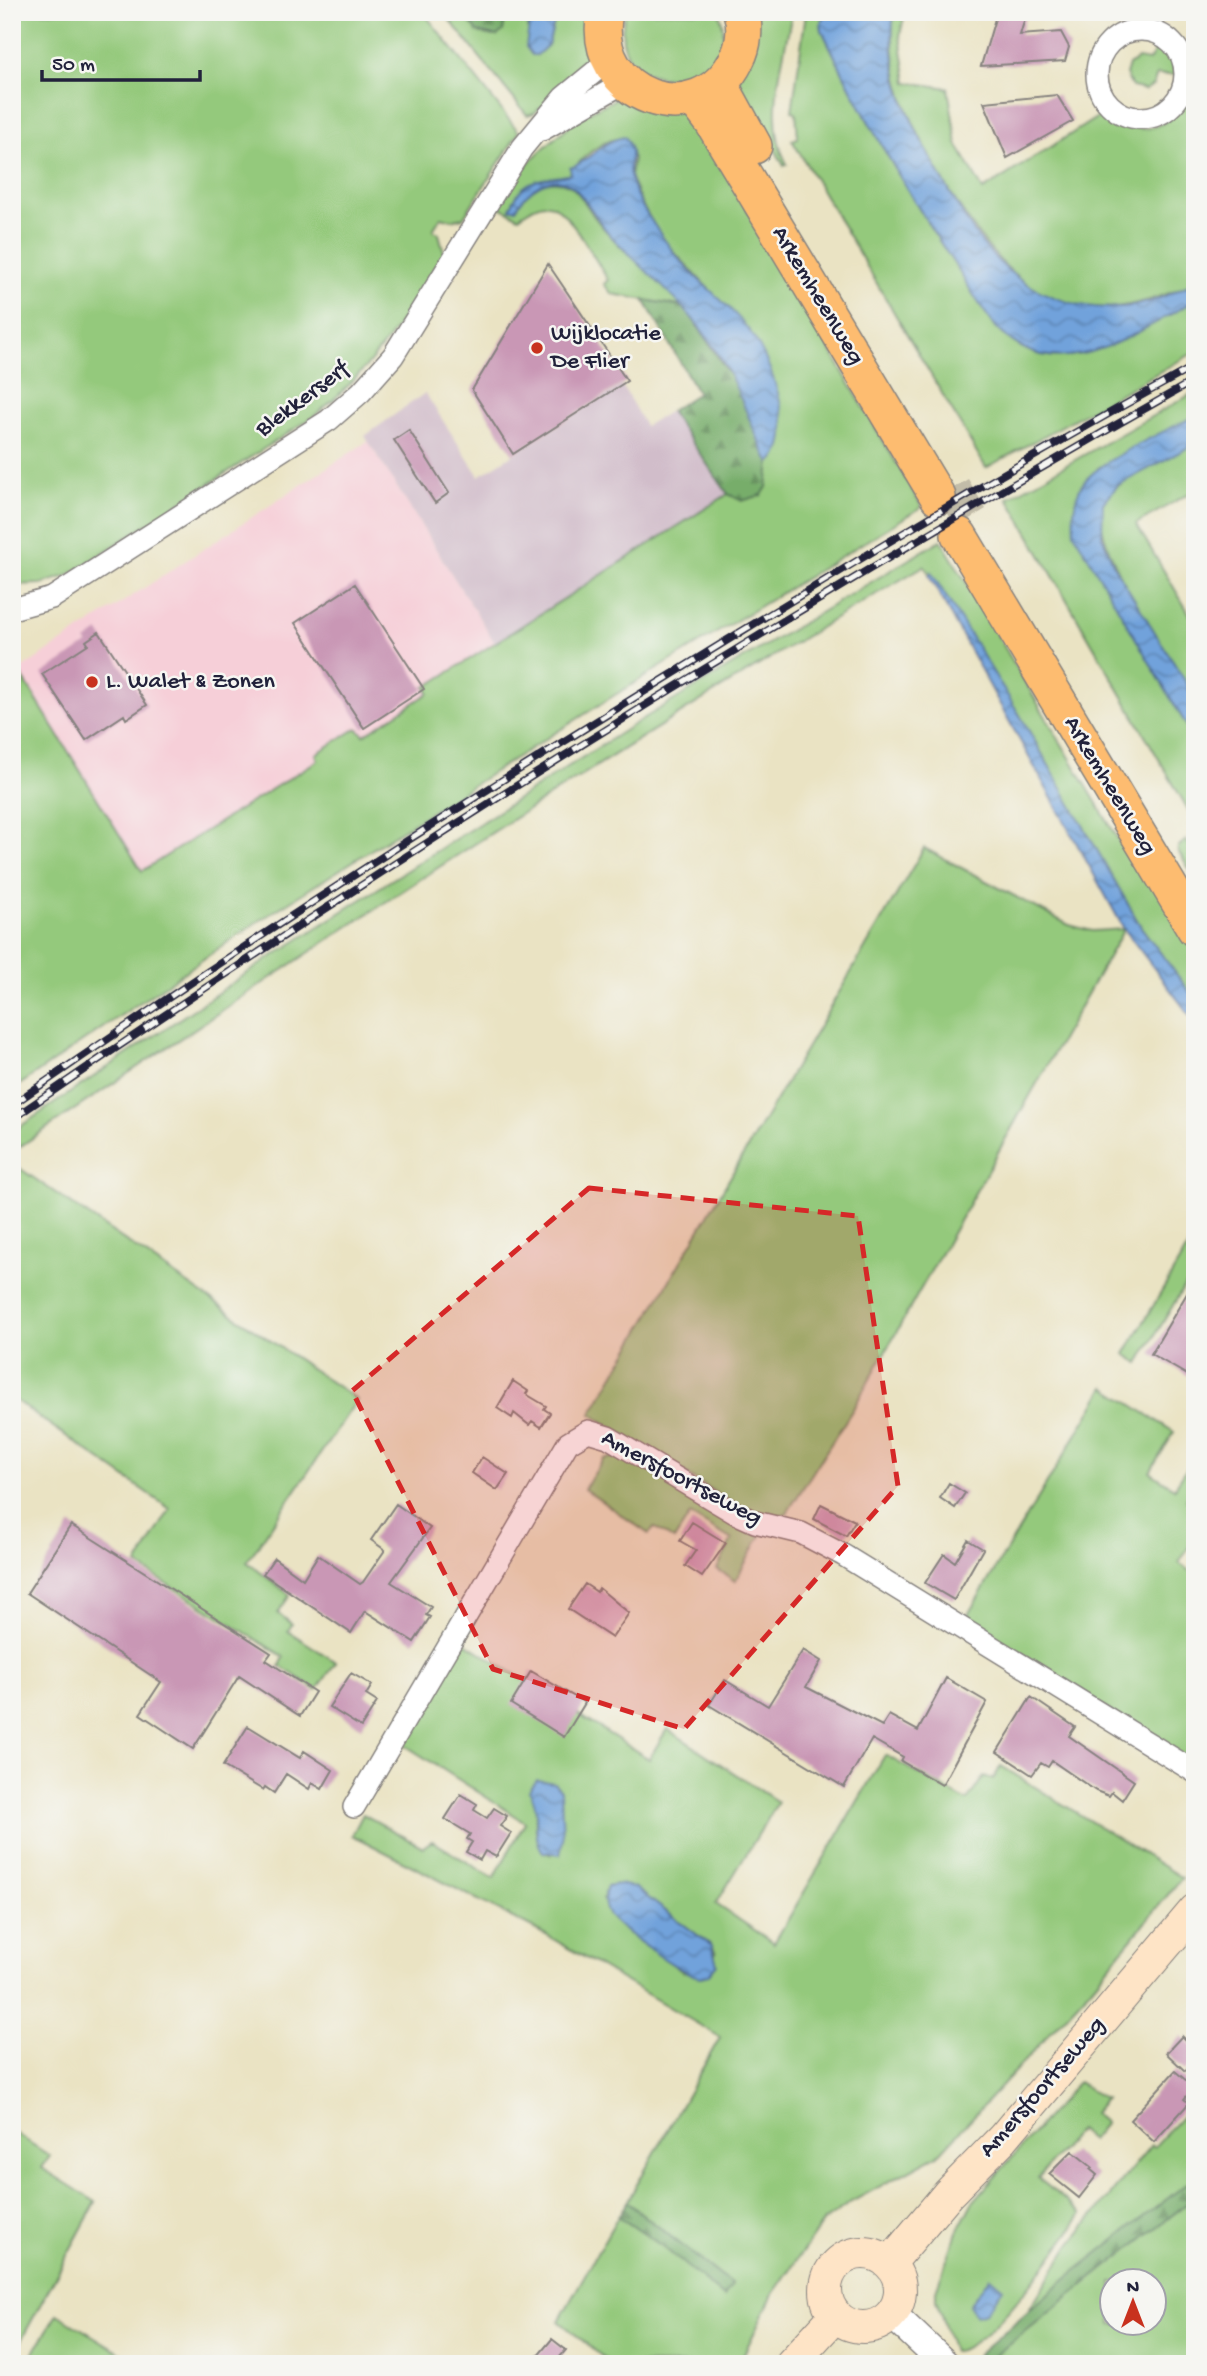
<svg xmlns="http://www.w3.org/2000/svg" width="1207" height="2376" viewBox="0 0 1207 2376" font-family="'Gochi Hand',sans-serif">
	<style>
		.built { fill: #f6cfd8 }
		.industrial { fill: #d1bdca }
		.green { fill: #94c97b; stroke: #5b765b; stroke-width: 2; fill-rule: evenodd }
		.forest { fill: url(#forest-firs); stroke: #4c6853; stroke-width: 2 }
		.water { fill: url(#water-waves); stroke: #4a628b; stroke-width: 2 }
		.building { fill: #c997b5 }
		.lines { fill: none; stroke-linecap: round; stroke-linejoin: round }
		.primary-tunnel { stroke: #c2bca8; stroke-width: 35; stroke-dasharray: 35 18; stroke-linecap: butt }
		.minor-casing { stroke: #86827f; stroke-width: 24 }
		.tertiary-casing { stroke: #86827f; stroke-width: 31 }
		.secondary-casing { stroke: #86827f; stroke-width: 34 }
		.primary-casing { stroke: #86827f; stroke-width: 38 }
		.minor { stroke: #fff; stroke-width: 21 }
		.tertiary { stroke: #fff; stroke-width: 28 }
		.secondary { stroke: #fee4c6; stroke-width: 32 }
		.primary { stroke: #fdbc70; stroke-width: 35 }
		.rail-casing { stroke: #22223b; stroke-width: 8 }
		.rail { stroke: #f6f6f2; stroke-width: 5; stroke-dasharray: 16; stroke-linecap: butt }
		.marked { fill: #d62828; fill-opacity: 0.2; stroke: #d62828; stroke-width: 5; stroke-dasharray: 14 9; stroke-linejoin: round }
		.poi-dot { fill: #c8321e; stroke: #f6f6f2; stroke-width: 2.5 }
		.labels { text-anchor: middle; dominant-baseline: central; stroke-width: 5; stroke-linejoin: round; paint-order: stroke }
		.street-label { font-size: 24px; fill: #22223b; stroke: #f6f6f2 }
		.poi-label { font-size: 24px; fill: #22223b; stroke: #f6f6f2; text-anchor: start }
	</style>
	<defs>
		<pattern id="forest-firs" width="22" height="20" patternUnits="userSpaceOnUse" patternTransform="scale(1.75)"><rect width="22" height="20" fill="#77ad6b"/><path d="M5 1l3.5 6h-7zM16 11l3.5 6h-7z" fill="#618c59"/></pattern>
		<pattern id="water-waves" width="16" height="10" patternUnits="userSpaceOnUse" patternTransform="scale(1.75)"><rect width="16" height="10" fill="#71a2db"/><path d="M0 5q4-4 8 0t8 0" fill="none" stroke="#5c84b3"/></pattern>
	</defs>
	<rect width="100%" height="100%" fill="#f6f6f2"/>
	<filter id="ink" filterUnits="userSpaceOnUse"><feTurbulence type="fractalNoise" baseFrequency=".0143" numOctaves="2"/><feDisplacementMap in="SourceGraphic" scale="14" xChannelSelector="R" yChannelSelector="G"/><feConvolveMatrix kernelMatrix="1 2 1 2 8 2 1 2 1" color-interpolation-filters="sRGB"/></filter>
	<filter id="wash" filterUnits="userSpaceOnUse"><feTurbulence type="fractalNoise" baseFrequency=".00686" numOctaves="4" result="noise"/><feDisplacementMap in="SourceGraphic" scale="28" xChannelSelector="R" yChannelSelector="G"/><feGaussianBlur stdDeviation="1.57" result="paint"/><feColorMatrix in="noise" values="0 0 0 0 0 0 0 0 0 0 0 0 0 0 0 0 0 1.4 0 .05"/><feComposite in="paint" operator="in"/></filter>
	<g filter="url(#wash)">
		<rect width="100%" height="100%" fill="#eae3c3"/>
		<!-- built -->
		<path class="built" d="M368,441L495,643L426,687L429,693L364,735L357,728L316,754L319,760L142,872L18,671Z"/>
		<!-- industrial -->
		<path class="industrial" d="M622,385L645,426L670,411L728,494L495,643L365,436L425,393L479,476Z"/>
		<!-- green -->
		<path class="green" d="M12,12H423L519,132L463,218L453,220L441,217L433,230L439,234L444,252C404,319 375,368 313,417L67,576L41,584L12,585Z
			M443,12H463C472,27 479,36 497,36L506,20V12H531L528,28L537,55L548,45L557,12H596C593,73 580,77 534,113L527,115Z
			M626,12H719C750,98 598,102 626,12Z
			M752,12H792C784,59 763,120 787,164L784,166L759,120L735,100Z
			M806,12H826L821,22L822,30C860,110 904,188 953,262C967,283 980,308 997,328C1008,340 1026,352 1042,355C1097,365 1149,324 1195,301V352L986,468L792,140L798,138L796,112L792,111Z
			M894,12H905L900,36L907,82L948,88L957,144L983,190L1104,113C1144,145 1177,124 1195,83V282C1066,344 1006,288 942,178C911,124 887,75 894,12Z
			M1115,12H1195V14L1126,24Z
			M1159,44L1171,56L1176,75H1157L1153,85L1145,90L1132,87L1126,75L1129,65L1138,59L1149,61Z
			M617,98L691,113L922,507L615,695L256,923L12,1090V660L142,871L318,760L316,754L357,728L364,735L429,693L426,687L728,494L763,450L772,456L752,335L663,240L641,203L630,176L633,158L622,139C606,136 576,161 572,174C546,182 522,177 510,209H516C527,189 546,175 569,185C580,191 588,209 596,219C621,252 657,276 685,307L612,294L604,284L608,280C597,263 567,206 548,204C537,203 527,211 519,217L500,207C501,181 555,138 574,122C586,112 603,106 617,98Z
			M1195,392V416L1098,468L1075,533L1195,740V826L1190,813L1008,498Z
			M1195,444V490L1136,524L1195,623V697C1173,662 1083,538 1104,501C1118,477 1170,458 1195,444Z
			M941,540L1134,866L1144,868L1195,945V999L1141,927L1021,717L924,566C612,749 311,949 12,1152V1132L262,963L636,723Z
			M1186,840L1195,854V878L1178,851V847Z
			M924,848L1069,925L1092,931L1124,929L853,1409L787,1513L776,1517L735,1505L591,1414Z
			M12,1163L357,1400L247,1562L290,1595L278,1613L292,1624L288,1631L336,1662L317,1690L280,1666L284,1657L137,1565L170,1509L12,1398Z
			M1195,1235V1268L1139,1363L1125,1354Z
			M1105,1387L1174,1432L1150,1472L1174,1488L1195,1456V1486L1186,1500L1195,1506V1547L1190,1545L1179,1563L1195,1574V1764L964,1621Z
			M616,1457L632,1459L764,1530L735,1581L717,1569L732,1540L690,1515L674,1540L654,1527L649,1534L584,1489L604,1459Z
			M461,1640L649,1759L667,1729L778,1802L716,1904L774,1943L885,1755L967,1801L984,1776L993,1780L1001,1766L1182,1878L1084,1996L938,2155L851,2202L824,2221L773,2294L739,2364H611L559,2321L618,2216L662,2246L732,2285L627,2202L720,2037L546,1935L352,1835L363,1814L423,1847L432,1841L494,1878L525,1822L403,1744ZM536,1799L551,1855C530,1847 537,1818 536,1799ZM619,1884L635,1888L712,1946L716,1953L683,1972L609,1916L603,1899L607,1886Z
			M1078,2082L1105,2099L1093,2113L1105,2123L1091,2140L1079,2130L1038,2178L1082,2214C1062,2243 988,2352 953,2351L936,2300V2290L957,2232L972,2203Z
			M1195,2091V2177L1028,2311L1070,2244L1151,2145L1154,2147L1193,2104L1188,2098Z
			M12,2131L50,2156L42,2168L96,2202L12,2357Z
			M1195,2197V2364H984ZM1112,2282H1154V2324H1112Z
			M57,2314L139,2364H27Z"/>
		<!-- forest -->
		<path class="forest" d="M463,12H506L503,31L497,36L477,32Z
			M644,300L685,307L738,388L770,463L767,487L762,495L742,501L728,494L670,411L698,393Z
			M1195,2177V2197L984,2364H977L973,2359L1065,2279Z
			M627,2202L732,2285L724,2297L662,2246L618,2216Z"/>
		<!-- water -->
		<path class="water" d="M531,12H557L548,45L537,55H532L526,47Z
			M826,12H894C885,72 910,123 939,173C954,199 968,227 988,250C1025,294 1084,317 1141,304C1160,300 1177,290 1195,282V301C1149,324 1097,365 1042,355C1026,352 1008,340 997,328C980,308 967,283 953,262C904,188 860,110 822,30L821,22Z
			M625,137C638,158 626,157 630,176C632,185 637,197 642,206C657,230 673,254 693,274C713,294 737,312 753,336C772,364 800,439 770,463C751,430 741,390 720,357C687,303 654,281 613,238C598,223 588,200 573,187C552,170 526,191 516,209H510C523,173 545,181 571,174L570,168C589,162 603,139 625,137Z
			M1195,416V444L1118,485L1103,503L1102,536L1114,566L1195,697V740L1074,533C1073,516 1073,501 1082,485C1096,461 1168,430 1195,416Z
			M931,572L1021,717L1141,927L1195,999V1022L1124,929L929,576Z
			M537,1780L554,1783L561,1790L563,1839L560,1854L543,1852C530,1835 543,1811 529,1791Z
			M619,1884L635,1888L712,1946L717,1964L708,1975L700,1977C683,1975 622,1931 610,1917C603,1908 603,1896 607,1886Z
			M990,2277L1003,2288L986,2312L976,2315L969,2305Z"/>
		<g id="blocks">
			<!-- building -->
			<path class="building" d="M997,12H1027L1020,35L1061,32L1069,47L1065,61L981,66Z
				M1057,95L1073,121L1007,158L984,102Z
				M548,264L627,381L513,454L472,390Z
				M409,430L449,493L435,503L394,440Z
				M355,584L424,689L364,728L295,623Z
				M99,632L147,705L126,719L124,715L86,740L42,674L88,644L86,641Z
				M1195,1280V1367L1189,1376L1151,1354Z
				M513,1381L528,1391L526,1394L546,1406L544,1409L550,1413L541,1427L532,1421L529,1425L514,1413L512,1418L497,1408Z
				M482,1457L508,1474L497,1490L472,1473Z
				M949,1483L965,1493L955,1508L940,1498Z
				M396,1504L430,1528L391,1582L431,1607L426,1615L430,1617L414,1642L365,1611L351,1633L263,1574L274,1558L303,1579L318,1555L360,1584L363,1582L385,1550L371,1540Z
				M821,1504L855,1521L846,1536L814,1519Z
				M692,1522L726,1543L702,1577L685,1566L696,1550L680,1541Z
				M71,1525L271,1653L266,1660L315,1692L300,1716L239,1676L193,1749L140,1714L161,1682L27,1593Z
				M968,1540L983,1549L954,1600L925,1583L944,1554L955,1562Z
				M585,1584L597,1592L599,1588L629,1613L612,1638L568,1609Z
				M803,1650L821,1661L806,1687L882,1726L889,1715L918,1731L946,1678L987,1702L942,1785L901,1761L903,1757L872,1739L844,1787L709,1705L725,1680L768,1706Z
				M531,1671L585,1703L564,1737L511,1704Z
				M351,1673L372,1685L366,1695L377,1702L361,1727L329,1707Z
				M1031,1697L1075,1727L1069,1736L1134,1781L1122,1800L1112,1792L1109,1796L1096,1791L1052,1761L1048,1767L1041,1763L1032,1775L997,1752Z
				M248,1726L300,1758L304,1751L333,1770L322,1789L312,1783L309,1789L286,1774L274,1793L265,1787L263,1790L223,1766Z
				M461,1794L477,1804L474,1810L487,1818L494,1808L507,1816L500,1826L511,1833L496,1857L485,1851L480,1860L466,1852L472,1842L467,1839L470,1834L445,1819Z
				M1182,2036L1195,2049V2059L1185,2071L1166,2053Z
				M1175,2071L1194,2087L1184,2099L1189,2103L1154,2142L1130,2120Z
				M1072,2151L1092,2167L1090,2169L1097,2175L1079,2198L1049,2174Z
				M552,2339L566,2350L554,2364H531Z"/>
		</g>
	</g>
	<g filter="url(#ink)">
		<use href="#blocks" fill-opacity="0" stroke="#86827f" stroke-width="2"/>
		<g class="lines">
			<!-- primary-tunnel -->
			<path class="primary-tunnel" d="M953,488L974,523"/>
			<defs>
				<path id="minor" d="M1097 74a44 44 0 1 1 88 0a44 44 0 1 1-88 0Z
					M542,130L625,82
					M12,609L52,598L329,420L361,392L393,356L522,148L564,97L609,60
					M354,1807L568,1443L588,1431L608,1437L735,1513L755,1522L801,1533L843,1555L1195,1772"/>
				<path id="tertiary" d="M892,2314L945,2364"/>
				<path id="secondary" d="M826 2290a37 37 0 1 1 74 0a37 37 0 1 1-74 0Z
					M890,2263L948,2194L1003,2138L1195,1910
					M791,2364L836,2315"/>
				<path id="primary" d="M605,12C588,97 699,137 737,59C744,46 746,27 741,12
					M720,84L754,146
					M694,98L713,123L938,497
					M959,535L1195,929"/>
			</defs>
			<!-- minor casing -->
			<use href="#minor" class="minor-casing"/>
			<!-- tertiary casing -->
			<use href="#tertiary" class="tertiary-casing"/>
			<!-- secondary casing -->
			<use href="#secondary" class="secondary-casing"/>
			<!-- primary casing -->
			<use href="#primary" class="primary-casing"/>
			<!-- minor -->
			<use href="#minor" class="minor"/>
			<!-- tertiary -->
			<use href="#tertiary" class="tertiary"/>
			<!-- secondary -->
			<use href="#secondary" class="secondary"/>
			<!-- primary -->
			<use href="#primary" class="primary"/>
			<defs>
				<path id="rail" d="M12,1105C210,967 411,836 616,709C806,591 998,473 1195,366
					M12,1119C395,855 790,609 1195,380"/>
			</defs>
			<!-- rail casing -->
			<use href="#rail" class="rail-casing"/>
			<!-- rail -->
			<use href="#rail" class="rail"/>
		</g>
	</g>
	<!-- marked area -->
	<path class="marked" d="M589,1188L858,1216L898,1486L684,1729L493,1669L352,1391Z"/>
	<!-- markers -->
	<g class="poi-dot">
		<circle cx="537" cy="348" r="7"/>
		<circle cx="92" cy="682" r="7"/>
	</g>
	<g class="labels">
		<!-- street labels -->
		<g class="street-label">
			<text transform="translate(817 296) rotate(59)">Arkemheenweg</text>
			<text transform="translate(303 400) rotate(-37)">Blekkerserf</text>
			<text transform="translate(1109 786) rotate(59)">Arkemheenweg</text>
			<text transform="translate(681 1479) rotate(28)">Amersfoortseweg</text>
			<text transform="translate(1043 2088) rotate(-49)">Amersfoortseweg</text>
		</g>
		<!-- poi labels -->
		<g class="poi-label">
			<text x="551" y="334">Wijklocatie<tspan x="551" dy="28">De Flier</tspan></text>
			<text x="106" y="682">L. Walet &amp; Zonen</text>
		</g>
	</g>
	<!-- margin -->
	<rect width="1207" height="2376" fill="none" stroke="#f6f6f2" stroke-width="42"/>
	<!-- north arrow -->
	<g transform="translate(1133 2302)"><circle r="33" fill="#f6f6f2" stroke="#a1a1a9" stroke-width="2"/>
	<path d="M0-5L12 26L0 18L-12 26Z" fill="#c8321e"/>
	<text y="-10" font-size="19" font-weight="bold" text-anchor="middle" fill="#22223b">N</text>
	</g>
	<!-- scale -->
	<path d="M42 70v10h158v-10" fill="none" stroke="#22223b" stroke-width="3.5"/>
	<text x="52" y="70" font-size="21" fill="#22223b" stroke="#f6f6f2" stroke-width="5" paint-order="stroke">50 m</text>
</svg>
